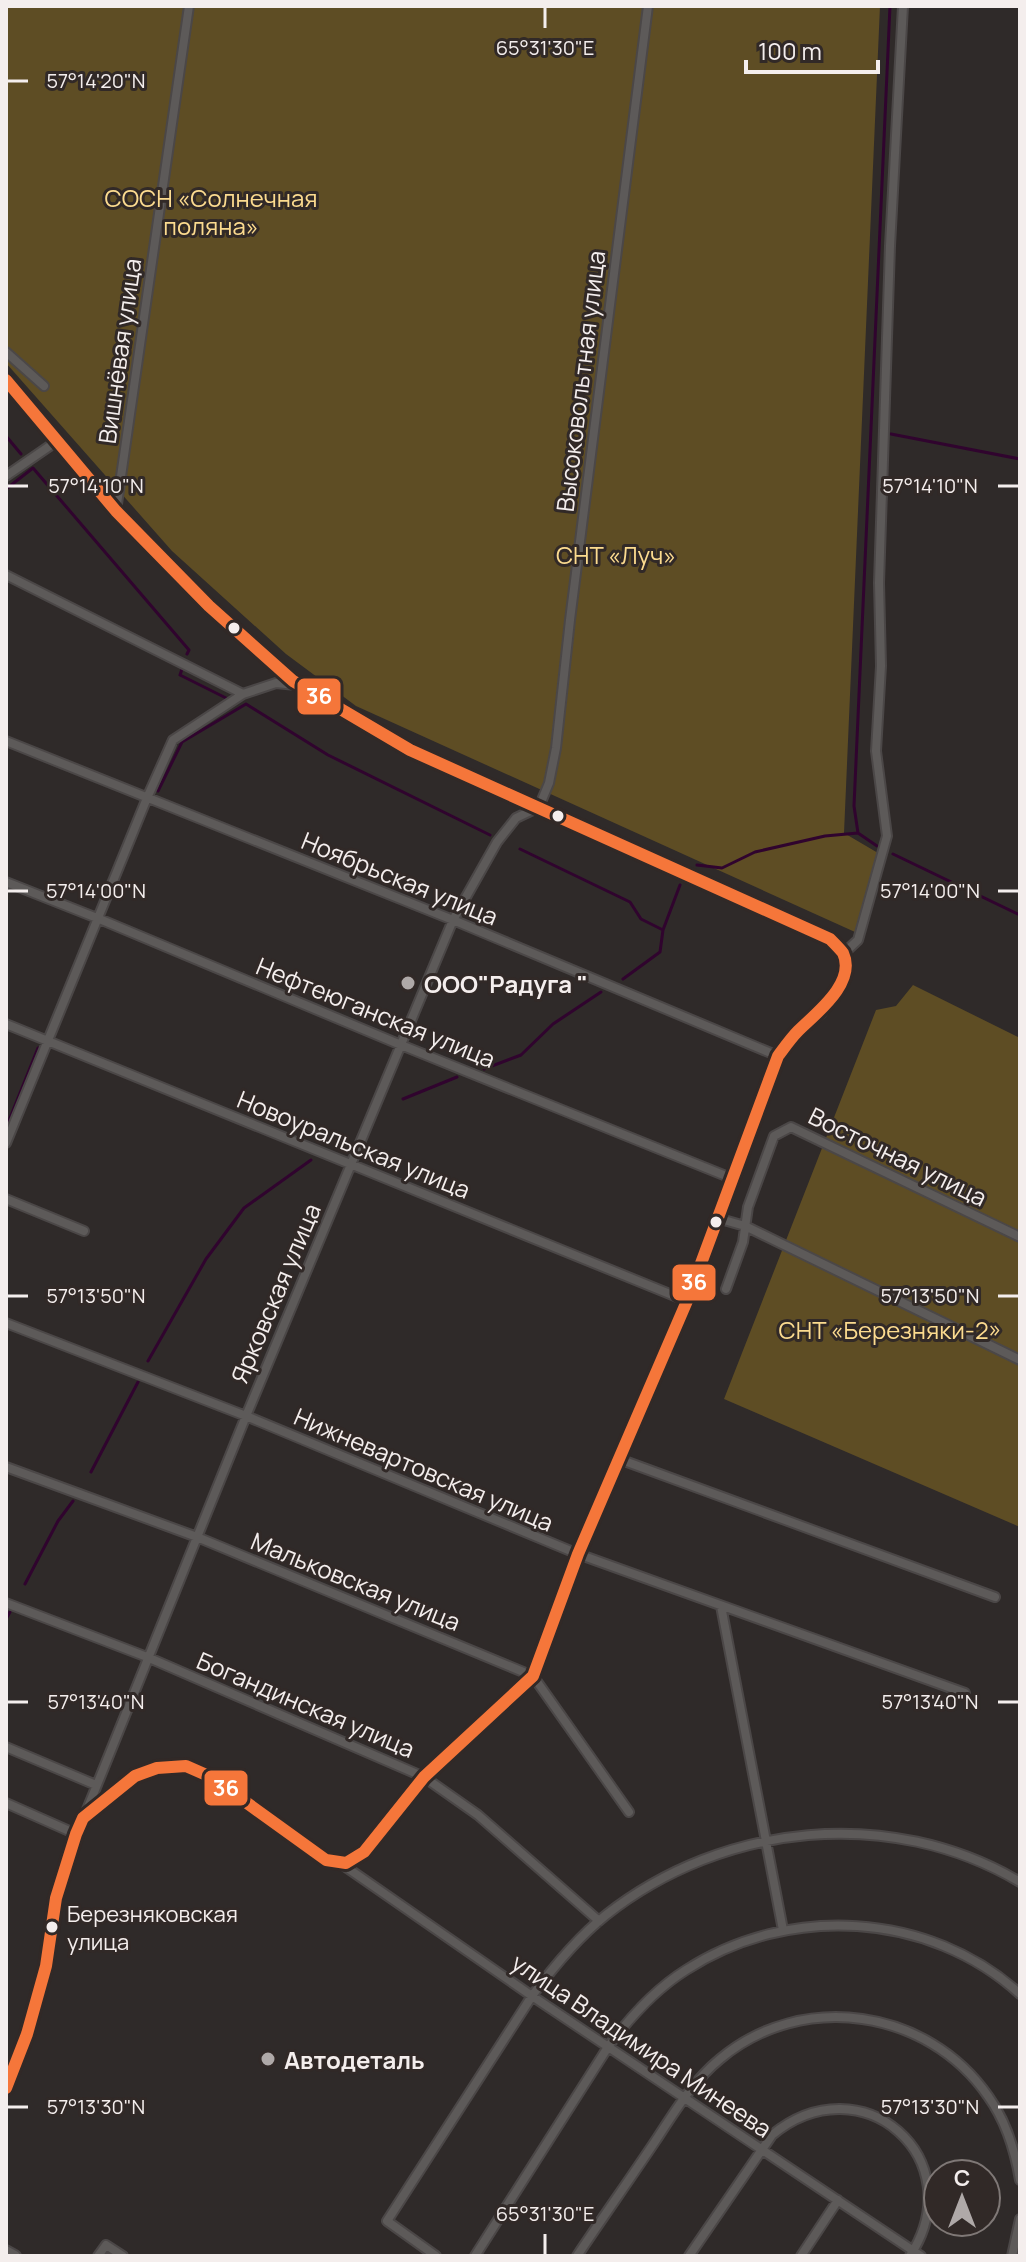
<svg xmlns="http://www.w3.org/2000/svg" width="1026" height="2262" viewBox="0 0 1026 2262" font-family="Manrope,sans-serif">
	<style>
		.green { fill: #5e4d24 }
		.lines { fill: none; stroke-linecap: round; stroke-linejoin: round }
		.stream { stroke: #30042e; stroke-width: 3 }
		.minor-casing { stroke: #4b4747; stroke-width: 12 }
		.tertiary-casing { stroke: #4b4747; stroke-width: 14 }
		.minor { stroke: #5d5a59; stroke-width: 8 }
		.tertiary { stroke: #5d5a59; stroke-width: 10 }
		.bus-1-casing { stroke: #312927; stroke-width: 18 }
		.bus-1 { stroke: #f5763a; stroke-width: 12 }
		.ticks { fill: none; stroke: #f4eeed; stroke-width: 3 }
		.bus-dot { fill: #f4eeed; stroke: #312927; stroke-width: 3 }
		.poi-dot { fill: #afa9a8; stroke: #312927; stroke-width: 3 }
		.labels { text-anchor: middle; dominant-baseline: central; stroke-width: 6; stroke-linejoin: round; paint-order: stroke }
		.bus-label { font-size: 22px; fill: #f4eeed; stroke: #312927; text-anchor: start }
		.park-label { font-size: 24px; fill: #fcdb8f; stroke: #312927 }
		.street-label { font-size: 24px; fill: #f4eeed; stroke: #312927 }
		.poi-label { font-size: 24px; font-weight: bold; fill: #f4eeed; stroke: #312927; text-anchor: start }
		.ticks-label { font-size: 20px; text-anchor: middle; fill: #f4eeed; stroke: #312927; stroke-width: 6; stroke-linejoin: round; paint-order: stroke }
		.line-badge { stroke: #312927; stroke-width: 3 }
		.badge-label { font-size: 22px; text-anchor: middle; font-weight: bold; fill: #fff }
	</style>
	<rect width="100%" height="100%" fill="#2f2a29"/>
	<!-- green -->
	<path class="green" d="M6,6H880L844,833L878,853L855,932L356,706L286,654L172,551L6,363Z
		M913,985L1020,1038V1527L724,1399L876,1010L896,1006Z"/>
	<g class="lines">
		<!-- stream -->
		<path class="stream" d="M891,434L1020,459
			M6,436L21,454
			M6,489L33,468L189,650L187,654
			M182,669L180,675L226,698
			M158,791L182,742L246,704L328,755L490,835
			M877,846L858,833L854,806L890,6
			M520,849L630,902L641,919L663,930
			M893,854L1020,915
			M697,865L722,868L755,852L825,836L858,833
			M623,979L660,952L663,930L680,885
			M484,1069L521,1055L553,1024L601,992
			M403,1099L457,1077
			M6,1128L38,1048
			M148,1361L206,1259L244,1208L311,1160
			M91,1472L138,1382
			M25,1584L58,1521L73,1501
			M6,1619L10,1612"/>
		<defs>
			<path id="minor" d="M6,352L44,386
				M6,476L57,441
				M116,511L189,6
				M6,575L243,694
				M6,741L453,920L778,1056
				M6,882L97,918L401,1045L731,1178
				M843,954L858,940L887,836L876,751L881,666L879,583L890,246L903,6
				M6,1024L687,1301
				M6,1143L147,798L173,740L243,694L276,683L296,685
				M6,1199L84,1231
				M717,1218L745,1226L1020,1360
				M726,1289L743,1242L748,1207L774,1136L791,1127L1020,1237
				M6,1323L246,1416L578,1554L965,1693
				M619,1459L995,1597
				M6,1467L197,1537L533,1676L629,1812
				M6,1603L147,1657L424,1777L478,1815L599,1921
				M721,1606L783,1930
				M6,1747L96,1785
				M6,1803L76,1834
				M84,1817L246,1416L453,920L497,842L516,818L539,807L549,783L556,748L570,620L648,6
				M343,1865L532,1996L921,2256
				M98,2256L106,2245L123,2256
				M436,2256L387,2221L532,1996C554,1966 577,1938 606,1915C723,1823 890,1805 1020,1882
				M475,2256L608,2047C630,2017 654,1990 686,1970C788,1904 929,1911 1020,1994
				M577,2256C603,2217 630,2179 656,2140C675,2111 693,2081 720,2059C802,1990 928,2009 988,2096C1006,2121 1015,2150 1020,2180
				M689,2256L772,2135C862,2061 973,2159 910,2256
				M801,2256L838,2200
				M1012,2256L1020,2219"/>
			<path id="tertiary" d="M6,380L37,415L116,511L209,606L293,681L410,750L830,939L843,954L845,971L838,988L821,1012L797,1032L778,1056L731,1178L687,1301L578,1554L533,1676L424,1777L364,1852C349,1866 345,1865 326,1860L211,1777L186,1766L157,1768L135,1776L83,1818L76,1834L56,1898L46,1966L41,1984L27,2034L6,2088
				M6,2251L15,2256"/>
		</defs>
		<!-- minor casing -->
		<use href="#minor" class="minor-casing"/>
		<!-- tertiary casing -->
		<use href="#tertiary" class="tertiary-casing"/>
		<!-- minor -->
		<use href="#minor" class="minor"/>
		<!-- tertiary -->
		<use href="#tertiary" class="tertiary"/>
		<defs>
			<path id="bus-1" d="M6,380L116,511L209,606L293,681L410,750L830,939C834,943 840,949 843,953C857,983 815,1014 798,1031C791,1038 784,1048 778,1056L687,1301L578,1554L533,1676L424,1777L364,1852L346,1863L326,1860L211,1777L186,1766L157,1768L135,1776L83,1818L76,1834L56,1898L46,1966L27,2034L6,2088"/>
		</defs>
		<!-- bus-1 casing -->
		<use href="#bus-1" class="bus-1-casing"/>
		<!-- bus-1 -->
		<use href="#bus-1" class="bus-1"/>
	</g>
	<!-- ticks -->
	<path class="ticks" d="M545,8V28M8,81H28M8,486H28M998,486H1018M8,891H28M998,891H1018M8,1296H28M998,1296H1018M8,1702H28M998,1702H1018M8,2107H28M998,2107H1018M545,2234V2254"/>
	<!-- markers -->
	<g class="bus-dot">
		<circle cx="234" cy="628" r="7"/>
		<circle cx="558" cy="816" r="7"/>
		<circle cx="716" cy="1222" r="7"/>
		<circle cx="52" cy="1927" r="7"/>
	</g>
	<g class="poi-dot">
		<circle cx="408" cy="983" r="8"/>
		<circle cx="268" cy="2059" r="8"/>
	</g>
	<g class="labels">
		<!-- bus labels -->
		<g class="bus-label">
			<text x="67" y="1914">Березняковская<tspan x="67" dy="28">улица</tspan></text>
		</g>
		<!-- park labels -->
		<g class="park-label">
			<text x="211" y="197">СОСН «Солнечная<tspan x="211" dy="28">поляна»</tspan></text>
			<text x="616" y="554">СНТ «Луч»</text>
			<text x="890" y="1329">СНТ «Березняки-2»</text>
		</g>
		<!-- street labels -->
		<g class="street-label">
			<text transform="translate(119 351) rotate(-82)">Вишнёвая улица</text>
			<text transform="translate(580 381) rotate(-83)">Высоковольтная улица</text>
			<text transform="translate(400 878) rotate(22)">Ноябрьская улица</text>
			<text transform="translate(376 1012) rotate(22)">Нефтеюганская улица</text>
			<text transform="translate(354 1144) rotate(22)">Новоуральская улица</text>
			<text transform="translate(898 1156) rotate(26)">Восточная улица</text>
			<text transform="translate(275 1293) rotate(-67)">Ярковская улица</text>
			<text transform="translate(424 1469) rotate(23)">Нижневартовская улица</text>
			<text transform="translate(356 1581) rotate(22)">Мальковская улица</text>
			<text transform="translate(306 1704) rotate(23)">Богандинская улица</text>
			<text transform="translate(642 2045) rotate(34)">улица Владимира Минеева</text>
		</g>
		<!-- poi labels -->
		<g class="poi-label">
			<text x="424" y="983">ООО"Радуга "</text>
			<text x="284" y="2059">Автодеталь</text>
		</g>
	</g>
	<g class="ticks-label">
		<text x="545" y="55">65°31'30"E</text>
		<text x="96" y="88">57°14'20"N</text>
		<text x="96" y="493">57°14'10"N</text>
		<text x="930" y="493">57°14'10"N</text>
		<text x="96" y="898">57°14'00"N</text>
		<text x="930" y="898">57°14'00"N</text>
		<text x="96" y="1303">57°13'50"N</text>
		<text x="930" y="1303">57°13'50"N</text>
		<text x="96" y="1709">57°13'40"N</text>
		<text x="930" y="1709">57°13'40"N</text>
		<text x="96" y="2114">57°13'30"N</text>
		<text x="930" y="2114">57°13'30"N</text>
		<text x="545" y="2221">65°31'30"E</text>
	</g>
	<g class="line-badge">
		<rect x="296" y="677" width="46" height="39" rx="8" fill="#f5763a"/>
		<rect x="671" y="1263" width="46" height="39" rx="8" fill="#f5763a"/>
		<rect x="203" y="1769" width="46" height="38" rx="8" fill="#f5763a"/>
	</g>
	<g class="badge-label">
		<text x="319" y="704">36</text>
		<text x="694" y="1290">36</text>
		<text x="226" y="1796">36</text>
	</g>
	<!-- border -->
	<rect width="1026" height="2262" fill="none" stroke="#f4eeed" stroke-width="16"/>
	<!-- north arrow -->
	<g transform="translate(962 2198)"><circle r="38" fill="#312927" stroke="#7f7876" stroke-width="2"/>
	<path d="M0-6L14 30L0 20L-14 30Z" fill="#afa9a8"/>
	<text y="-12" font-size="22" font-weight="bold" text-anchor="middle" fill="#f4eeed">С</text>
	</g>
	<!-- scale -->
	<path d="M746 60v12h132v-12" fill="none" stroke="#f4eeed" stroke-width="4"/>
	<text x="758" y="60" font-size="24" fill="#f4eeed" stroke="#312927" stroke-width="6" paint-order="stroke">100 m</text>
</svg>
